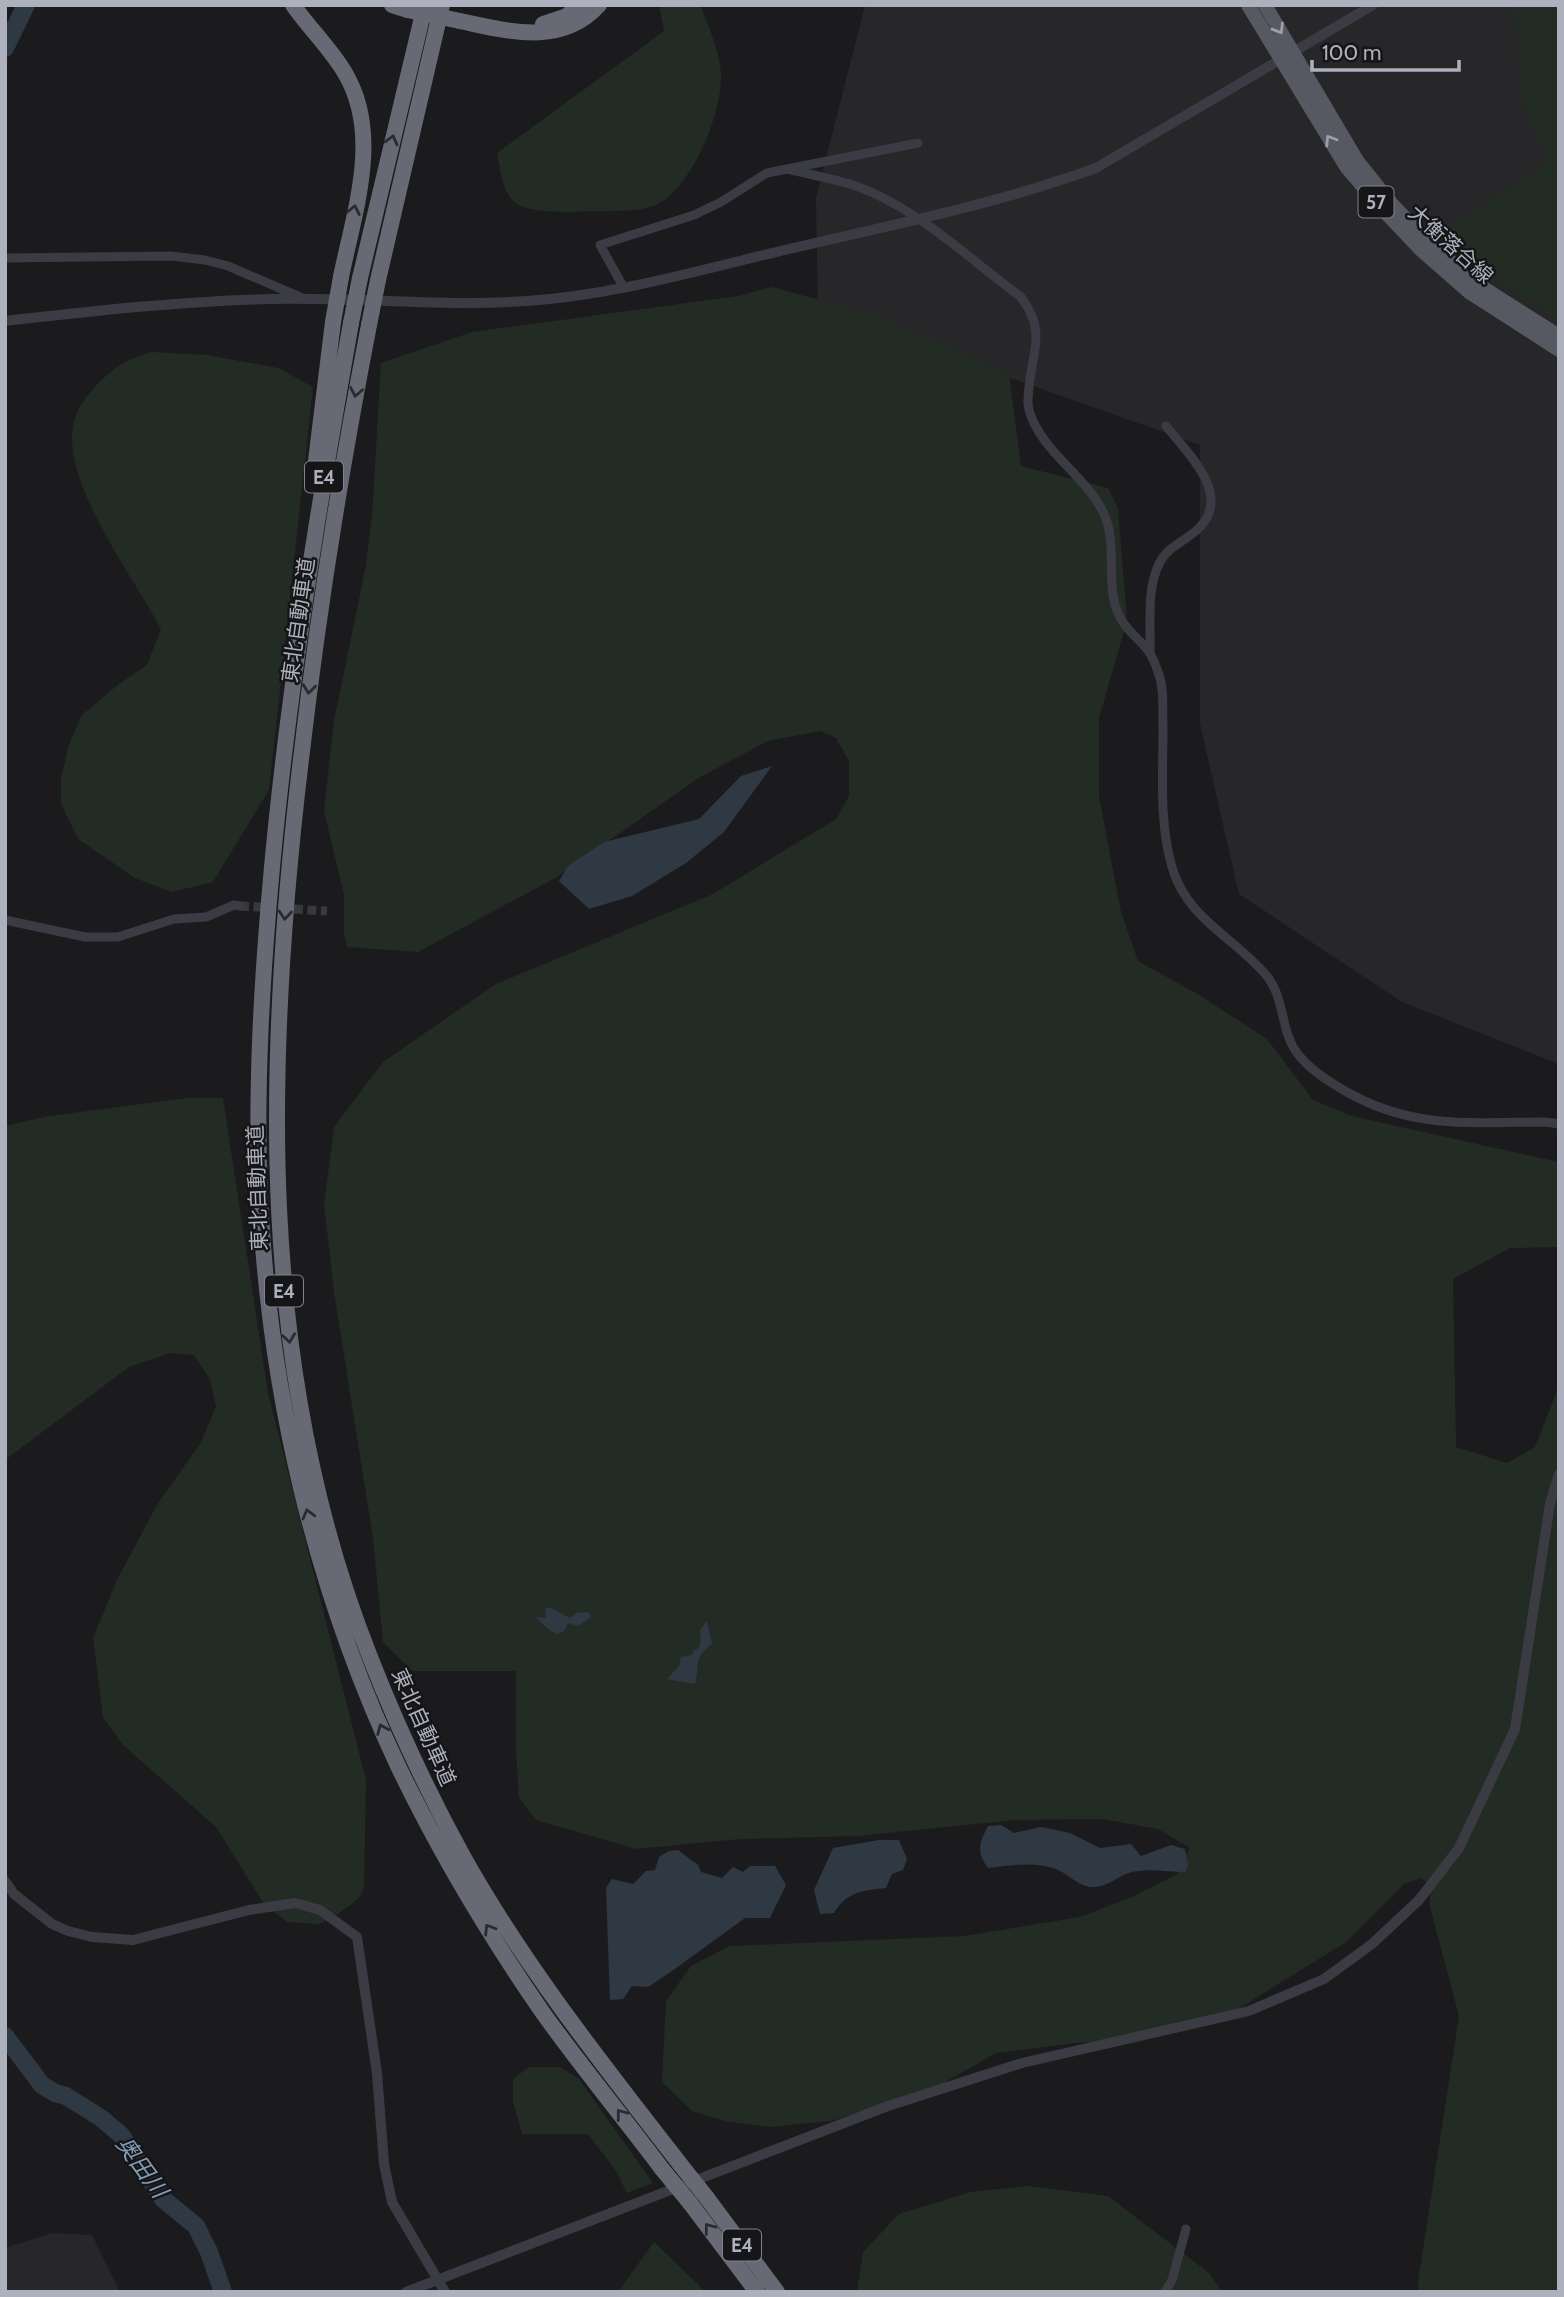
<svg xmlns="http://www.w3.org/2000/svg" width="1564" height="2297" viewBox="0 0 1564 2297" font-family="Cabin,'Noto Sans JP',sans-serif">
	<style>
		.built { fill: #27272a }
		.green { fill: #222c24 }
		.water { fill: #2f3943 }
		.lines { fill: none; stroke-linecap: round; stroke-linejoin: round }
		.river { stroke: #2f3943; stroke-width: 18 }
		.minor-tunnel { stroke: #38393d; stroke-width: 9; stroke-dasharray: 9 4.5; stroke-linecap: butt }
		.minor { stroke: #3b3c43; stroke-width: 9 }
		.tertiary { stroke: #3b3c43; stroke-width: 10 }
		.primary { stroke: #575962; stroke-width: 14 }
		.motorway { stroke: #676a74; stroke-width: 16 }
		.motorway-bridge { stroke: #676a74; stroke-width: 16 }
		.oneway { stroke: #9c9fab }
		.oneway2 { stroke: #2a2b2f }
		.labels { text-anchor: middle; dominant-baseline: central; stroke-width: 5; stroke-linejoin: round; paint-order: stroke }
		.shield { fill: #161618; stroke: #80828c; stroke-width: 2 }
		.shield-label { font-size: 19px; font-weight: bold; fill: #adb1bd }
		.street-label { font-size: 21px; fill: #adb1bd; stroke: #161618 }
		.water-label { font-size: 23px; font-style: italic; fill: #839db9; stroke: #161618 }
	</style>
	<rect width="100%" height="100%" fill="#1b1b1d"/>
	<!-- built -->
	<path class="built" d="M865,5H1559V1064L1402,1002L1239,894L1200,724V445L982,368H819L816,198Z
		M52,2233L92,2235L120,2292H5V2248Z"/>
	<!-- green -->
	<path class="green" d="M659,5H700C708,25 717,45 720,66C727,104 693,188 656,205C640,212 611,211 593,211C574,212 537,214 519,205C502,196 501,170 497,153L664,31Z
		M1515,5H1559V320L1485,273L1443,230L1548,164L1522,99Z
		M772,287L886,318L1009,375L1021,466L1108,488L1118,508L1127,621L1099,718V796L1121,912L1138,961L1196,993L1267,1039L1313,1100L1352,1116L1559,1162V1247L1510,1248L1453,1279L1456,1447L1507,1463L1535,1447L1559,1386V2292H1419L1418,2282L1459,2016L1430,1907V1887L1422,1878L1404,1884L1346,1942L1216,2023L1129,2040L1074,2043L996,2053L935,2088L831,2121L769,2127L724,2121L692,2111L662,2082L666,2001L691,1966L730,1946L964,1936L1080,1917L1132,1897L1177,1874L1190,1848L1158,1829L1103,1819L1015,1820L857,1836L740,1839L636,1849L536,1820L519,1797L516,1752V1671H412L383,1642L373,1538L334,1292L324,1205L334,1127L383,1062L496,984L713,894L836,819L849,796V761L836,738L820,731L768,741L700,777L557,877L418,952L347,947L344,934V895L324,811L334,721L366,565L372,516L381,363L472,332L738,296Z
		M151,352L208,355L278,368L313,387L269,790L213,882L172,892L135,878L78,839L61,804V779L69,744L82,715L119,684L147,665L161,629C133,576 63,485 73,426C77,402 99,381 117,367C127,360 140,356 151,352Z
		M188,1098H223L268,1393L366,1780L364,1887L359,1898L341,1912L319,1924L287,1922L264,1904L216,1827L123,1745L103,1717L93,1638L117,1580L158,1503L200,1444L216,1407L210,1379L194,1355L170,1353L129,1367L5,1460V1126L49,1116Z
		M529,2067H560L579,2079L653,2183L627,2193L616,2171L588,2134H522L513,2101V2079Z
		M1028,2186L1108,2196L1209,2273L1222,2292H857L863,2252L899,2214L971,2192Z
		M654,2242L706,2292H618Z"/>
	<!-- water -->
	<path class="water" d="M772,766L724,832L686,863L632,896L589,909L559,881L568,866L604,842L699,819L741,776Z
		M550,1607L570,1618L577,1613L588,1612L591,1617L578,1626L568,1623L564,1631L557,1634L548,1629L535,1617L546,1618L545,1609Z
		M707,1621L712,1644C691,1661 701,1663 695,1684L667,1679L679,1666L681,1657L692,1655L694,1650L698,1649L701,1641L700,1630Z
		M1001,1825L1014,1833L1041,1827L1070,1833L1100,1848L1131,1844L1141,1856L1171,1845L1185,1849L1188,1865L1186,1872C1169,1872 1149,1868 1132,1872C1117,1876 1107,1888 1092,1887C1077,1886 1067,1872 1053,1868C1032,1861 1009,1866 988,1868C976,1852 979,1843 988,1826Z
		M879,1840H899L907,1859L903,1870L892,1874L886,1888C864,1890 846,1892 834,1913L820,1914L814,1890L833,1848Z
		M678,1850L698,1865L701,1872L722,1878L733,1867L743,1872L750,1866H775L786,1885L770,1918H745L672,1971L648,1987L632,1986L623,1999L610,2000L606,1888L612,1879L633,1884L646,1871L655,1870L659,1857L669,1851Z"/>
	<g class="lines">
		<!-- river -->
		<path class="river" d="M5,48L26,5
			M5,2036L42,2085L55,2093L66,2096L101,2118L121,2135L163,2199L196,2226L209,2252L223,2292"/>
		<!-- minor-tunnel -->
		<path class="minor-tunnel" d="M240,906L327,911"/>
		<!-- minor -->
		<path class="minor" d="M787,169C814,176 845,180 871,192C927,217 972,261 1021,297C1047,332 1032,351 1029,388C1028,395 1027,403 1029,410C1041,452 1086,475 1104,514C1118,545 1105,583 1118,613C1124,629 1139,638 1149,652C1153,658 1156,666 1158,672C1165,690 1162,710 1163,728C1163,774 1159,823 1172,867C1186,918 1235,938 1266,975C1285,997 1280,1030 1297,1053C1310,1070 1327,1080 1345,1091C1413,1130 1470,1122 1546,1122L1559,1124
			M5,258L171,256L205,260L228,266L300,297
			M624,288L600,245L694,215L721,202L767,173L918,143
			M1150,653C1151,624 1146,588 1160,562C1168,546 1188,540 1200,527C1232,494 1186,451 1166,426
			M5,920L85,937H118L174,919L206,917L234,905L240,906
			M1165,2292L1172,2280L1186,2229"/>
		<!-- tertiary -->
		<path class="tertiary" d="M5,321C94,311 182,301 271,299C357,297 442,307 527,301C616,295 703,269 789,249C892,225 997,204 1096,168L1373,5
			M5,1881L14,1894L52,1924L68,1931L92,1937L133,1940L249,1910L295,1903L320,1910L357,1937L377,2073L384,2164L392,2202L445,2292
			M406,2292L888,2106L1022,2063L1249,2011L1324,1979L1372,1944L1419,1900L1459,1848L1515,1729L1550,1504L1559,1474"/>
		<!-- primary -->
		<path class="primary" d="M1248,5L1347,168L1383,210L1421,250L1469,292L1559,350
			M1265,5L1358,162L1391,203L1427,241L1474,282L1559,336"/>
		<!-- motorway -->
		<path class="motorway" d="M293,5C309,28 331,49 345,73C382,135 354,212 341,277
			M392,5L408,10
			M460,21C508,31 561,47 599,5
			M543,24L567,16L579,5
			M360,278L425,5
			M378,280L442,5
			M351,323C319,504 289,684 272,867C262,977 255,1089 260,1200C270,1396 315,1590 399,1768C440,1853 489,1935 543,2013C581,2066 623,2117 662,2169
			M369,325C341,469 318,613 301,759C265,1059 256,1371 370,1657C397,1726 429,1795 465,1860C526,1968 604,2066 680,2164
			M314,477L333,322
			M707,2198L777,2292
			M690,2203L757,2292"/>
		<!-- motorway-bridge -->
		<path class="motorway-bridge" d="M408,10L460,21
			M333,322L341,277
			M351,323L360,278
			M369,325L378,280
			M680,2164L707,2198
			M662,2169L690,2203"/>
	</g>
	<!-- one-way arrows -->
	<defs><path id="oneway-chevron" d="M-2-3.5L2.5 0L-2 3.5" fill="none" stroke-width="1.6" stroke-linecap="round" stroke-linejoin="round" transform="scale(1.75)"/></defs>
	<g class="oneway">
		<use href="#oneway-chevron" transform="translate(1279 29) rotate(59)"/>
		<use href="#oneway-chevron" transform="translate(1330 140) rotate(-122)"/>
	</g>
	<g class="oneway2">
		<use href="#oneway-chevron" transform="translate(392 140) rotate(-76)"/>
		<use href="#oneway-chevron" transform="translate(354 210) rotate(-79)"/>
		<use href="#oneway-chevron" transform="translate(356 392) rotate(101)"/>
		<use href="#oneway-chevron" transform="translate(309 689) rotate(97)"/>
		<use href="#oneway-chevron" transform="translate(285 915) rotate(95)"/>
		<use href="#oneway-chevron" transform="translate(289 1338) rotate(82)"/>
		<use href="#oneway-chevron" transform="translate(308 1514) rotate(-105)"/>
		<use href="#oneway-chevron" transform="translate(382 1729) rotate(-113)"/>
		<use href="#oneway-chevron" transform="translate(489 1929) rotate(-122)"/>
		<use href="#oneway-chevron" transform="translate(621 2114) rotate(-127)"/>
		<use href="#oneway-chevron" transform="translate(709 2228) rotate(-127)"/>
	</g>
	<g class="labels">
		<!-- shield labels -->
		<g class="shield">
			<rect x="1358.5" y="186.5" width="35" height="31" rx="5"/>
			<rect x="305" y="461.5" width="38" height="31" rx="5"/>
			<rect x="265" y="1275.5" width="38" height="31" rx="5"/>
			<rect x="723" y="2229.5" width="38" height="31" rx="5"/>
		</g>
		<g class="shield-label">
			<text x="1376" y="202">57</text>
			<text x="324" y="477">E4</text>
			<text x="284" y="1291">E4</text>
			<text x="742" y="2245">E4</text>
		</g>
		<!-- street labels -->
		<g class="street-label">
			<text transform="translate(1451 244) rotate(42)">大衡落合線</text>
			<text transform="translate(298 620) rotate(-82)">東北自動車道</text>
			<text transform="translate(257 1188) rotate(-92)">東北自動車道</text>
			<text transform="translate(424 1727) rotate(66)">東北自動車道</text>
		</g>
		<!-- water labels -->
		<g class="water-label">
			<text transform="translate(142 2167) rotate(54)">奥田川</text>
		</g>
	</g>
	<!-- border -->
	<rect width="1564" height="2297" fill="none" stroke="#adb1bd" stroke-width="14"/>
	<!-- scale -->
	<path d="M1312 60v10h147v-10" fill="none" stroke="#adb1bd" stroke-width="3.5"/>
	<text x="1322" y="60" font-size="21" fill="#adb1bd" stroke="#161618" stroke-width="5" paint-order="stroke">100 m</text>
</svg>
